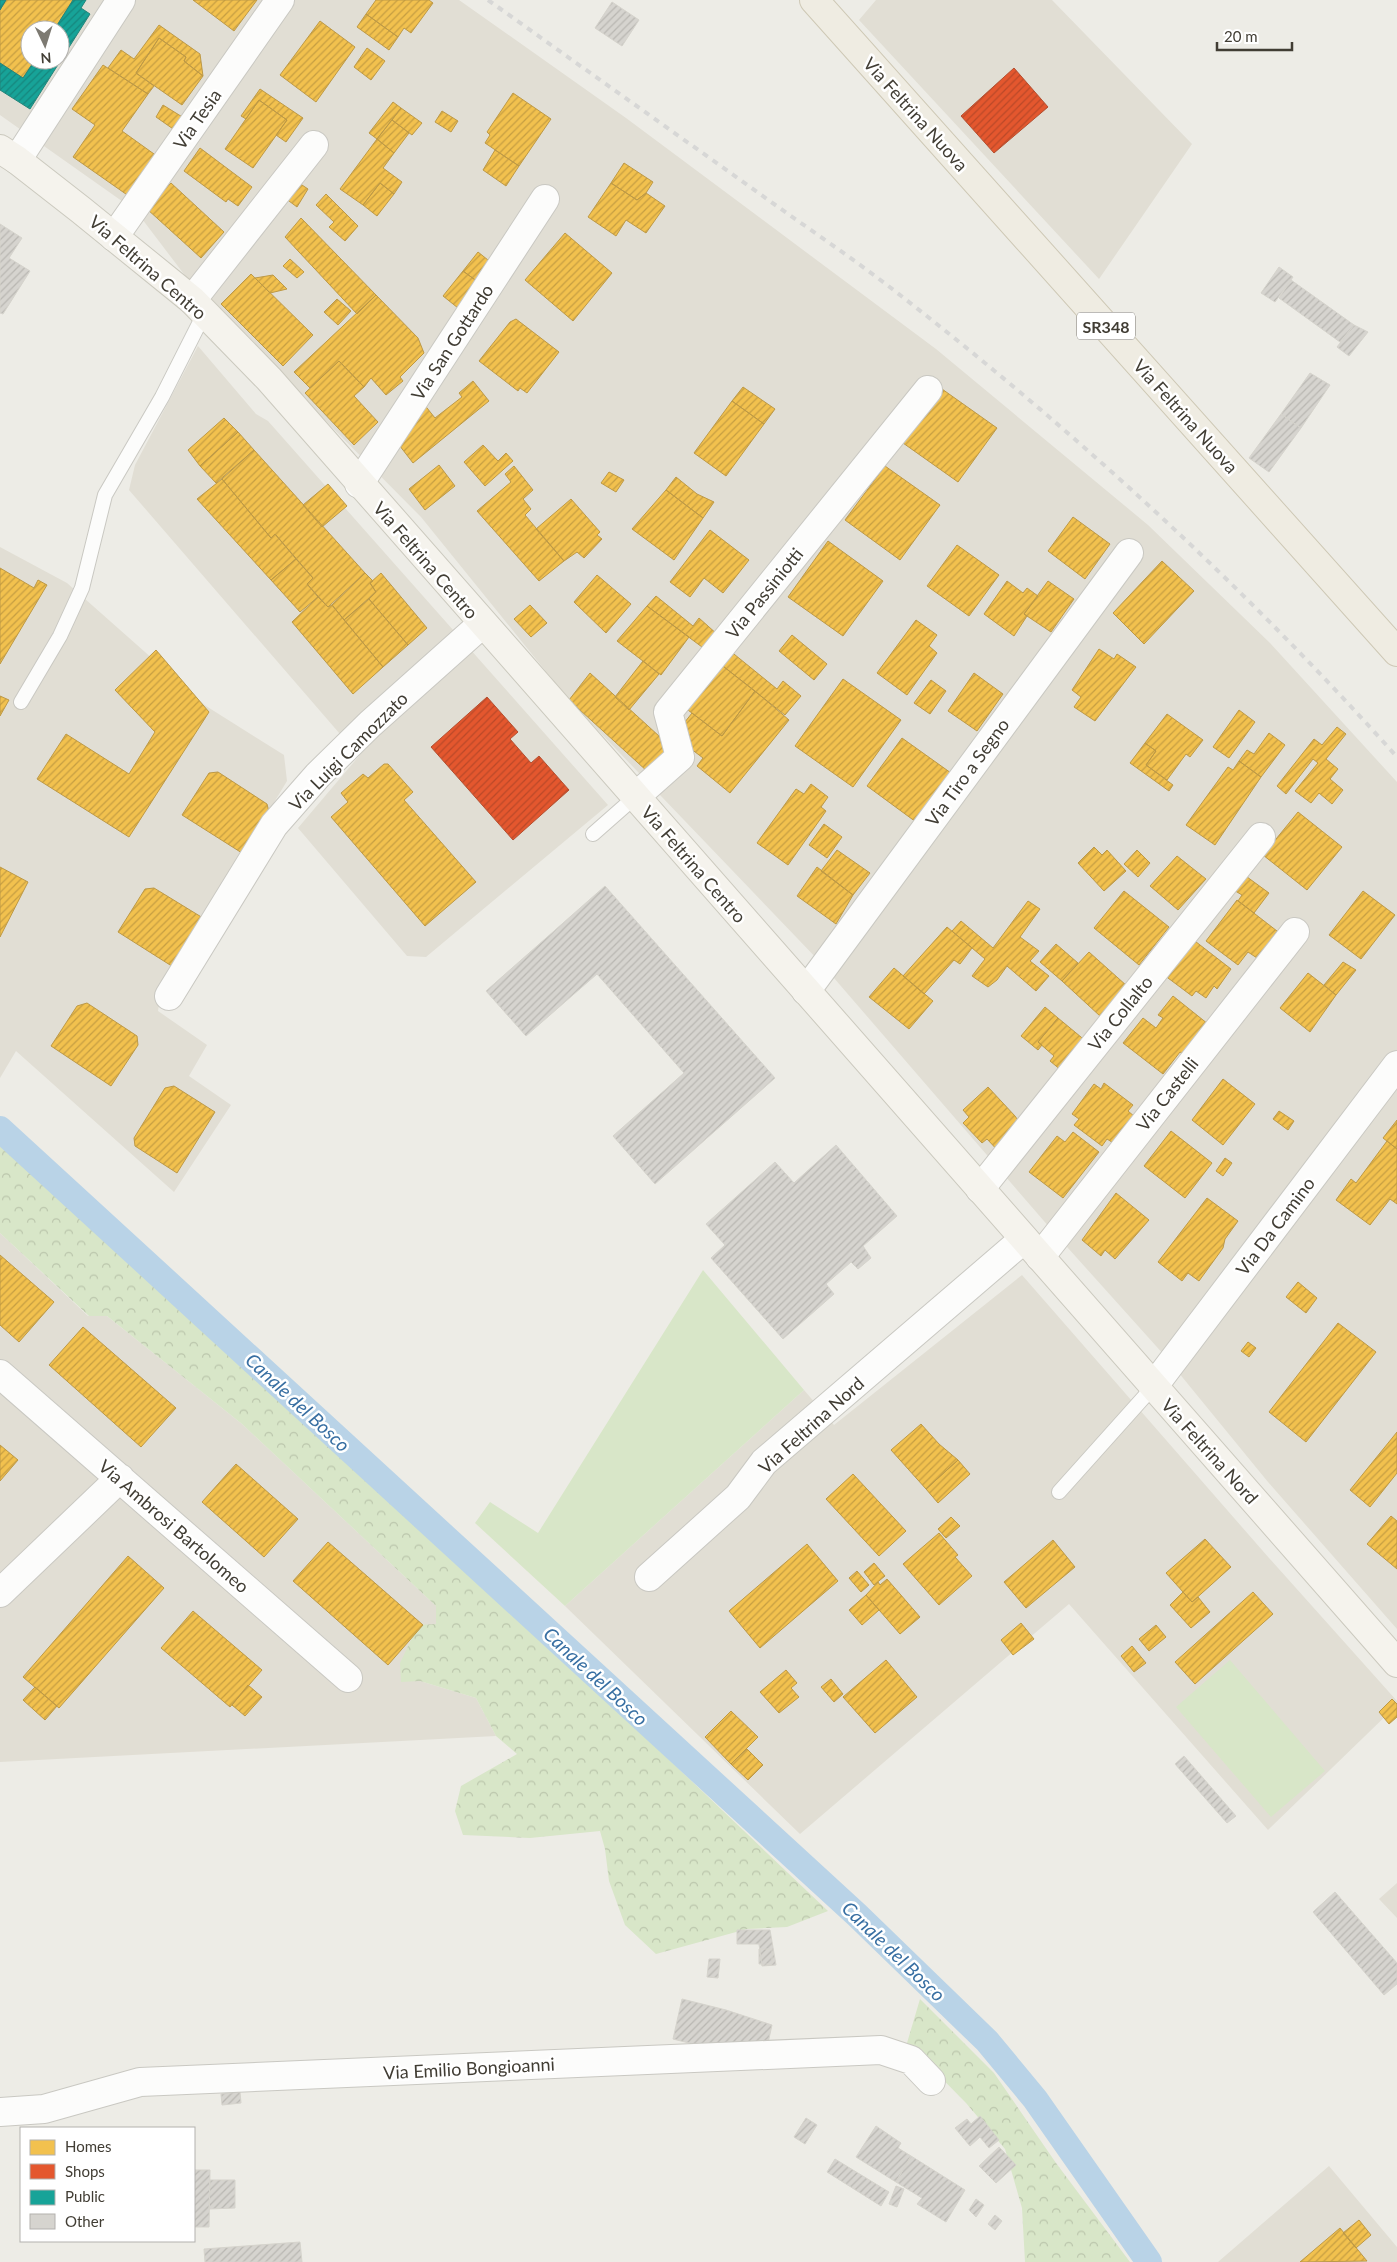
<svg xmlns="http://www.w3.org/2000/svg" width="1397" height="2262" viewBox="0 0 1397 2262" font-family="Lato,sans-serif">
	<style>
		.residential { fill: #e1ded4; fill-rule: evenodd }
		.grass { fill: #d8e6c8 }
		.forest { fill: url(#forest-crowns) }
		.homes { fill: url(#homes-hatch); stroke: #bd9946 }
		.shops { fill: url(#shops-hatch); stroke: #b34f30 }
		.public { fill: url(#public-hatch); stroke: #24847a }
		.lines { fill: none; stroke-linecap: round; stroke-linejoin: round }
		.canal { stroke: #b9d3e7; stroke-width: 26 }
		.building { fill: url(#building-hatch); stroke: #d5d3cc }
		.service-casing { stroke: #c9c8c2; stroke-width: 16 }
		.minor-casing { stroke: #c9c8c2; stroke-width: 30 }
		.secondary-casing { stroke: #cbc9be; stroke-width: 30 }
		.primary-casing { stroke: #cec8b5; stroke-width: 30 }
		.service { stroke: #fcfcfb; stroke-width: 14 }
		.minor { stroke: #fcfcfb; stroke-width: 28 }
		.secondary { stroke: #f5f3ed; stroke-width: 28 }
		.primary { stroke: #efece2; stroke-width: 28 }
		.rail { stroke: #d7d7d6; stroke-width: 4; stroke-dasharray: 6 6; stroke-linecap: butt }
		.labels { text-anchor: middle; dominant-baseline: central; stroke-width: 5; stroke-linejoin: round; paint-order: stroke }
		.shield { fill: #fff; stroke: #7a7771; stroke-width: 1 }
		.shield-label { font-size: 16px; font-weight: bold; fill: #413d34 }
		.street-label { font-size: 18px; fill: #413d34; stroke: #fff }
		.water-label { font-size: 19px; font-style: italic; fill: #386fa2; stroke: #fff }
	</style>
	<defs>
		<pattern id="forest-crowns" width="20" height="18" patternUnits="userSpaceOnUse" patternTransform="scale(1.25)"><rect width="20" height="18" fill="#d8e6c8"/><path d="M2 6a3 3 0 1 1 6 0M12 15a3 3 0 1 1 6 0" fill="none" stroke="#bbc6ac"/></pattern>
		<pattern id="homes-hatch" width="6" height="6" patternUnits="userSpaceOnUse" patternTransform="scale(1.25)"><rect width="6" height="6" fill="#f2c14e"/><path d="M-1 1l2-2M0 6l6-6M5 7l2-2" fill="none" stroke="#c69e42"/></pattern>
		<pattern id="shops-hatch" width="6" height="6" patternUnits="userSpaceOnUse" patternTransform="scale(1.25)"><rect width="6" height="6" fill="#e4572e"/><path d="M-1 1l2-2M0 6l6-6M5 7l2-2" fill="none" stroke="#ba4928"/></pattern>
		<pattern id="public-hatch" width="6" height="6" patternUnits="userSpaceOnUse" patternTransform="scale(1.25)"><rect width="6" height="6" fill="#17a398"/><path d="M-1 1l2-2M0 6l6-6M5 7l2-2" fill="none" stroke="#16867d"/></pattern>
		<pattern id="building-hatch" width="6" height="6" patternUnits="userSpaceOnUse" patternTransform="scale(1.25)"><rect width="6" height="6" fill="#d6d4cf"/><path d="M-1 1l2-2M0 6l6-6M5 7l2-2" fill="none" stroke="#b9b7b2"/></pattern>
	</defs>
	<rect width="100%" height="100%" fill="#edece6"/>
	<!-- residential -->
	<path class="residential" d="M0,0H459L626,118L936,349L1148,525L1270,643L1397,782V1629L1268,1482L1165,1356L1050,1228L821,963L569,700L421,517L196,290L136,211L0,115ZM30,30H60V60H30Z
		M876,0H1052L1192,144L1099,279L859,20Z
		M198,346L256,414L268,421L608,805L426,957L407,956L298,828L359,756L129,490L135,465Z
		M0,547L67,583L206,706L284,755L287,781L161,989L158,1011L207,1045L189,1076L231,1105L174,1192L16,1051L0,1078Z
		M0,1233L88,1316H107L242,1424L436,1606V1625L420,1681L476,1698L496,1736L0,1762Z
		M1022,1275L1269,1558L1397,1701V1705L1268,1830L1069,1604L800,1834L565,1606L804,1390L834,1425Z
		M1397,1883V1918L1379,1899Z
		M1329,2166L1397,2247V2262H1218Z"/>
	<!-- grass -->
	<path class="grass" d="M703,1270L804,1390L565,1606L475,1523L490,1502L538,1533Z
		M1230,1660L1325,1771L1271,1817L1176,1707Z"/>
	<!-- forest -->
	<path class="forest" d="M0,1145L101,1230L210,1329L310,1429L427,1529L828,1911L787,1927L747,1929L656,1954L625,1925L609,1881L605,1849L600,1831L530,1838L463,1835L455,1811L461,1786L517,1754L496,1736L476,1698L420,1681L401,1682L400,1663L418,1625L436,1624V1606L242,1424L107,1316H89L0,1233Z
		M920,1999L994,2073L1056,2163L1130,2262H1025L1022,2208L1005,2149L966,2103L907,2043Z"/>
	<!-- homes -->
	<path class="homes" d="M6,0H73L54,30H30V60H35L23,78L0,63V10Z
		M193,0H257L234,31Z
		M376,0H429L433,3L411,33L404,28L398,37L366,14Z
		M366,14L398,37L389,50L357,27Z
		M320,21L355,47L316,102L280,75Z
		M159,25L200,54L203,76L184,61L186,57L159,38L136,73L154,86L148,94L108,68L121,50L134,59Z
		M159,38L186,57L184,61L203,76L182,105L136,73Z
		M367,48L385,61L371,80L354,67Z
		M103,65L148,94L122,131L161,159L133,199L73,157L95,125L72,109Z
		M260,89L303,118L286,142L276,135L287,120L259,100L246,119L241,116Z
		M513,93L551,119L519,166L485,143L490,135L487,132Z
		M259,100L287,120L253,168L225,149Z
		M393,102L401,108L377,139L369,133Z
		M163,105L184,118L176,131L156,117Z
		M401,108L422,123L412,135L392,120Z
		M442,111L458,121L451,132L435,122Z
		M392,120L409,133L394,153L377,139Z
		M377,139L394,153L383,168L402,182L394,194L380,183L363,205L340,189Z
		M200,148L252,187L238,206L228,199L226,202L184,171Z
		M495,150L519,166L506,186L483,170Z
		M624,163L653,182L646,193L637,200L611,183Z
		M296,181L308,189L297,207L285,198Z
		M171,183L224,232L201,258L147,209Z
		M380,183L394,194L377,216L363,205Z
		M611,183L637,200L646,193L665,206L646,233L626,220L616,236L588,217Z
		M326,194L358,226L345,241L329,227L334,222L316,205Z
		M301,218L376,295L357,314L285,237Z
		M565,233L612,273L573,321L525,280Z
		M478,252L493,264L478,282L463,271Z
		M290,259L304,272L297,278L283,266Z
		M463,271L478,282L458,308L443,296Z
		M251,274L313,335L283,366L221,304Z
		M273,275L287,289L270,293L255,278Z
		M376,295L418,338L424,353L400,377L403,381L386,395L371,378L364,387L339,361L310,388L294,372Z
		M337,299L351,311L338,325L324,312Z
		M516,319L559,352L527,393L520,388L518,391L479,361L510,322Z
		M339,361L364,387L354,396L378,422L354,445L305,393Z
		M473,381L489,401L413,463L396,441L413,427L405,417L423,403L435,418L462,397L459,393Z
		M743,387L775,409L764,424L732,401Z
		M942,389L997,428L958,482L903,443Z
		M732,401L764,424L726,476L694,453Z
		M224,418L238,432L200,466L188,450Z
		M238,432L254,450L216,483L200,466Z
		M483,445L498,461L506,453L513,461L485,486L464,462Z
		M254,450L365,573L328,607L307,584L313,578L275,534L271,538L222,479Z
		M439,465L455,486L425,510L409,489Z
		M514,466L533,490L523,499L531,509L525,515L564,561L539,581L477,511L511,482L505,474Z
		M885,466L940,505L900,560L845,520Z
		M609,472L624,480L616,492L601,483Z
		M676,477L697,494L714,502L703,518L666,490Z
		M222,479L271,538L275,534L296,559L271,580L197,499Z
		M328,484L347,506L322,527L303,505Z
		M666,490L703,518L674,560L632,529Z
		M571,499L600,532L597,535L602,539L584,558L577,552L564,561L536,529Z
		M1073,517L1110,544L1085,579L1048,551Z
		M710,530L749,560L723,593L704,578L690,597L670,582Z
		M828,541L883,581L843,636L788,597Z
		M957,545L999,575L969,616L927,586Z
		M296,559L313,578L307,584L318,597L300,612L271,580Z
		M1162,561L1194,591L1144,644L1113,613Z
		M0,568L34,588L38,580L47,585L0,664Z
		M365,573L373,581L370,583L376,592L344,620L332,605Z
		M381,573L427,628L408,645L369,599L376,592L370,583Z
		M597,575L631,604L606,633L574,602Z
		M1007,581L1023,593L1027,588L1038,596L1024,614L1027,616L1014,636L984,614Z
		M1048,581L1074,599L1051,632L1024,614Z
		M656,596L693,626L699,618L718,635L706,650L647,606Z
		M318,597L328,607L332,605L383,667L353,694L292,622Z
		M369,599L408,645L383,667L344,620Z
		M530,605L547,623L531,637L514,619Z
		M647,606L689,637L661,675L617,641Z
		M916,620L937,635L929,646L937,653L907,695L877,673Z
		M792,635L827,664L814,680L779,651Z
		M1099,649L1114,659L1117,654L1136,667L1095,721L1074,707L1081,697L1072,690Z
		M156,650L209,712L129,837L37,779L66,734L129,774L155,732L115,690Z
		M729,650L777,689L783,681L801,696L785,715L719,663Z
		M643,661L659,674L629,710L615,697Z
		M719,663L755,691L722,736L684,707Z
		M590,673L671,747L648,772L569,700Z
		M974,673L1003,694L977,731L948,711Z
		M843,679L901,720L853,787L795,746Z
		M931,680L946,691L930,714L914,703Z
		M755,691L789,720L730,793L697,766L703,758L682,742L689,734L681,727L692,713L722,736Z
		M0,696L9,700L0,716Z
		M1239,710L1255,722L1229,758L1213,747Z
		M1167,714L1203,740L1190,757L1186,754L1167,780L1146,765L1156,751L1145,743Z
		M1337,727L1346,734L1326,759L1338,769L1330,779L1343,790L1332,804L1319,793L1311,803L1295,791L1318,763L1313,759L1286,794L1277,786L1314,739L1322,745Z
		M1269,733L1285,745L1261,777L1239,761L1247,750L1254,754Z
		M902,738L951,773L916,822L867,786Z
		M1145,743L1156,751L1146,765L1173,785L1169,791L1130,763Z
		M1239,761L1261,777L1215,845L1186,825L1228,767L1233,770Z
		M384,764H388L413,792L404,800L476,882L425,926L331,817L348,802L341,793L363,774L368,778Z
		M218,772L267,804L269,812L242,853L182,815L209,773Z
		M811,784L828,797L821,807L826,811L788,865L757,843L796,789L804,794Z
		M1298,812L1342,847L1307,890L1263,855Z
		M824,824L842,837L827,858L809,845Z
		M1094,847L1102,855L1107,850L1126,871L1104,891L1078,863Z
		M837,850L870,873L853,895L821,871Z
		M1137,850L1150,863L1138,877L1124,864Z
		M1177,856L1206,879L1178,910L1150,886Z
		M0,867L28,882L0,937Z
		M817,867L853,895L836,924L797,896Z
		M1243,874L1269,893L1254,913L1238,901L1242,895L1232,889Z
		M154,888L203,918L178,970L118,932L145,889Z
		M1124,891L1169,927L1139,965L1094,928Z
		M1363,891L1395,915L1361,959L1329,935Z
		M1237,900L1277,931L1257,958L1248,952L1238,965L1206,941Z
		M1028,901L1040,909L1020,937L1039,951L1030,961L1049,976L1036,991L1007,966L997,980L988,987L972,976L985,959L952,931L961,921L993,948Z
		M947,927L972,948L960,964L954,960L924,994L903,976Z
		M1191,938L1231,969L1217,989L1214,986L1206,998L1196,991L1192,996L1164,975Z
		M1056,944L1078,963L1062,981L1040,962Z
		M1089,952L1127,986L1100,1016L1062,981Z
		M1343,962L1356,970L1336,995L1324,985Z
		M894,968L933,1001L909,1029L869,997Z
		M1308,973L1336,995L1310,1032L1280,1008Z
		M1173,996L1208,1024L1184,1054L1180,1052L1163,1074L1123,1043L1143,1018L1156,1028L1163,1018L1158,1015Z
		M87,1003L137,1036L138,1045L111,1086L51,1046L77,1006Z
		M1045,1007L1058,1018L1038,1042L1042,1045L1038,1050L1021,1036Z
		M1058,1018L1087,1042L1062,1071L1050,1061L1054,1056L1038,1042Z
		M1223,1079L1255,1104L1223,1145L1192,1120Z
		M1104,1083L1133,1105L1128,1111L1135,1117L1115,1144L1107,1139L1102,1146L1074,1125L1079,1119L1072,1114L1094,1084L1101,1089Z
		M174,1086L215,1112L177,1173L135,1146L134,1138L165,1088Z
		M988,1087L1015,1116L1026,1132L1002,1155L987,1139L982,1143L963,1123L969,1117L963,1110Z
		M1279,1111L1294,1121L1288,1130L1273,1119Z
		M1397,1120V1149L1383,1138Z
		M1171,1131L1212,1163L1185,1198L1144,1166Z
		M1073,1132L1099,1152L1063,1198L1029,1172L1057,1136L1065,1142Z
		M1387,1141L1397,1149V1204L1390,1199L1370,1225L1336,1200L1351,1179L1356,1183Z
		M1225,1158L1232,1163L1223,1176L1216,1171Z
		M1116,1193L1149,1220L1115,1259L1105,1250L1101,1256L1082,1240Z
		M1207,1198L1238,1221L1225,1239L1223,1248L1199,1281L1188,1273L1182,1281L1158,1262Z
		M0,1255L54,1302L19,1342L0,1325Z
		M1298,1282L1317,1298L1306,1313L1286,1297Z
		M1338,1323L1376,1352L1306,1442L1269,1412Z
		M83,1327L176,1408L141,1447L49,1365Z
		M1248,1342L1256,1348L1249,1357L1241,1351Z
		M921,1424L939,1444L958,1460L926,1489L891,1450Z
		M1397,1432V1473L1370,1507L1350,1490Z
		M0,1445L18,1460L0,1481Z
		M958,1460L970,1474L938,1503L926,1489Z
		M236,1464L298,1519L264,1557L202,1502Z
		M853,1474L906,1531L879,1556L826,1499Z
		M1391,1516L1397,1521V1569L1367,1544Z
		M951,1517L960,1526L946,1538L938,1529Z
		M939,1533L958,1555L955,1557L972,1576L939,1605L903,1564Z
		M1205,1539L1231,1567L1192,1602L1166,1573Z
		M1053,1540L1075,1567L1026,1608L1004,1582Z
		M328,1542L423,1625L388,1665L293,1581Z
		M807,1544L838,1581L760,1648L729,1611Z
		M128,1556L164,1588L59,1708L23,1677Z
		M874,1563L885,1576L874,1585L864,1572Z
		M857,1571L869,1585L861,1592L849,1578Z
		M887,1579L920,1617L900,1634L866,1595L878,1582L880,1585Z
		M1183,1592L1192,1602L1198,1597L1210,1612L1191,1628L1170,1605Z
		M1253,1592L1273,1614L1195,1684L1175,1662Z
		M866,1595L879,1610L862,1625L849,1610Z
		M193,1611L262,1670L230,1707L161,1648Z
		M1021,1623L1034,1639L1013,1655L1001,1640Z
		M1156,1625L1166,1637L1149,1651L1139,1639Z
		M1132,1646L1146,1663L1134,1672L1121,1656Z
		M886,1660L917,1697L875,1733L843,1697Z
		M786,1670L797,1683L791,1688L799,1697L779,1713L760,1692Z
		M831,1679L843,1694L834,1702L821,1687Z
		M248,1685L262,1697L245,1716L232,1705Z
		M35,1687L57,1706L45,1720L23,1700Z
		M1392,1699L1397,1704V1717L1389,1724L1379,1712Z
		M731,1711L758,1737L731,1764L705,1737Z
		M747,1749L763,1765L748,1780L731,1764Z
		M1359,2220L1371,2235L1356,2248L1343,2233Z
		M1340,2228L1367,2261L1300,2262Z"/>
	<!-- shops -->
	<path class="shops" d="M1014,68L1048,107L994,153L961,116Z
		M487,697L518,732L510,739L531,763L539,756L569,790L513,840L431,747Z"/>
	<!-- public -->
	<path class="public" d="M0,0H6L0,10Z
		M73,0H86L81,8L90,14L30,109L0,90V63L23,78L35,60H60V30H54Z"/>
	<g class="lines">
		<!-- canal -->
		<path class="canal" d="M0,1129L857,1915L987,2041L1035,2099L1149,2262"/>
	</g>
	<!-- building -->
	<path class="building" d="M612,2L639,20L622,46L595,28Z
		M0,224L22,238L9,258L30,271L3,314L0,313Z
		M1279,267L1293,277L1275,302L1261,293Z
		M1291,280L1354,325L1340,342L1279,298Z
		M1354,325L1368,332L1349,356L1337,347Z
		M1310,373L1330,385L1301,428L1281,414Z
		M1281,414L1301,428L1269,472L1249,458Z
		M605,886L775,1078L655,1184L613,1136L684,1073L597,974L526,1036L486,991Z
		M836,1145L897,1216L863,1246L871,1258L858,1269L851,1262L826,1284L834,1294L783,1339L711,1258L725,1245L706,1224L775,1162L794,1183Z
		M1184,1756L1236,1816L1227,1823L1175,1764Z
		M1335,1892L1397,1963V1984L1384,1995L1313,1912Z
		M737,1930H770L776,1965L762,1966L759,1944H737Z
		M759,1949H772V1964H759Z
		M709,1959H720L718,1978L707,1977Z
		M682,1999L726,2010L772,2025L768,2043L717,2050L673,2039Z
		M240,2092L241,2103L222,2105L221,2094Z
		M980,2116L999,2140L989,2148L980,2137L970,2146L955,2128L967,2119L971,2124Z
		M806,2118L817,2125L805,2144L794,2137Z
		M876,2126L901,2143L898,2148L911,2156L896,2182L856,2157Z
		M999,2147L1016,2165L996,2183L979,2166Z
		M911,2156L965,2190L946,2222L917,2204L922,2198L896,2182Z
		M835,2159L889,2192L881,2206L827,2172Z
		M194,2170H210L209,2227H194Z
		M210,2180H235V2208L209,2209Z
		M896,2186L904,2189L897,2207L889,2204Z
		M976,2199L984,2205L976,2217L969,2210Z
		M995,2215L1002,2221L995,2230L988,2224Z
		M300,2242L302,2262H205L204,2249Z"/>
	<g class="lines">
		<defs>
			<path id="service" d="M21,702L60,636L82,588L105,495L162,397L204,314
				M593,834L635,797
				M1059,1492L1153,1387"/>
			<path id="minor" d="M17,160L121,0
				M114,237L280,0
				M192,300L314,145
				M359,484L545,199
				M635,797L680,757L668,712L928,390
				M806,991L1129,553
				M169,996L274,825L318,775L370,724L482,624
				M980,1189L1261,837
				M1040,1257L1295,932
				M0,1374L348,1678
				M1153,1387L1397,1065
				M649,1577L738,1497L764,1462L1024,1239
				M0,1593L120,1478
				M0,2112L44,2109L140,2082L881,2050L911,2060L931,2081"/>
			<path id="secondary" d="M0,149L17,160L81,210L192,300L269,379L1397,1663"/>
			<path id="primary" d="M814,0L1397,652"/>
		</defs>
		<!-- service casing -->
		<use href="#service" class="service-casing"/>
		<!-- minor casing -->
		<use href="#minor" class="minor-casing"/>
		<!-- secondary casing -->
		<use href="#secondary" class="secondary-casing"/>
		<!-- primary casing -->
		<use href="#primary" class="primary-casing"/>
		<!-- service -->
		<use href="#service" class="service"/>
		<!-- minor -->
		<use href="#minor" class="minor"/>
		<!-- secondary -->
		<use href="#secondary" class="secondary"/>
		<!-- primary -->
		<use href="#primary" class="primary"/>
		<!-- rail -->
		<path class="rail" d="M488,0C579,65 669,129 760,194C803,225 848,255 891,288C1073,429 1243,585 1397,757"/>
	</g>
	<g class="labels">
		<!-- shield labels -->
		<rect class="shield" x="1077" y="312.5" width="58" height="27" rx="4"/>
		<g class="shield-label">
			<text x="1106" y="326">SR348</text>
		</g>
		<!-- street labels -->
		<g class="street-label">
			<text transform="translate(916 114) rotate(48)">Via Feltrina Nuova</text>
			<text transform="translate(197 119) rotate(-55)">Via Tesia</text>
			<text transform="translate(148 267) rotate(41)">Via Feltrina Centro</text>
			<text transform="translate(452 342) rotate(-57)">Via San Gottardo</text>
			<text transform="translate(1186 416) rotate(48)">Via Feltrina Nuova</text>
			<text transform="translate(426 560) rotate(49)">Via Feltrina Centro</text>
			<text transform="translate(764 593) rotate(-51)">Via Passiniotti</text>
			<text transform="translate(348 751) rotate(-45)">Via Luigi Camozzato</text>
			<text transform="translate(967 772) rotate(-54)">Via Tiro a Segno</text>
			<text transform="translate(694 864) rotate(49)">Via Feltrina Centro</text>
			<text transform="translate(1120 1013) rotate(-51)">Via Collalto</text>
			<text transform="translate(1167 1094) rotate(-52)">Via Castelli</text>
			<text transform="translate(1275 1226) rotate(-53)">Via Da Camino</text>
			<text transform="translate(811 1425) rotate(-42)">Via Feltrina Nord</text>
			<text transform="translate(1210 1451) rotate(48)">Via Feltrina Nord</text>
			<text transform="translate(174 1526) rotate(41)">Via Ambrosi Bartolomeo</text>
			<text transform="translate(469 2068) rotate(-3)">Via Emilio Bongioanni</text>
		</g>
		<!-- water labels -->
		<g class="water-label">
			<text transform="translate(298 1402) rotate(43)">Canale del Bosco</text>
			<text transform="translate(596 1676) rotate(43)">Canale del Bosco</text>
			<text transform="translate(894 1951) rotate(44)">Canale del Bosco</text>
		</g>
	</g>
	<!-- legend -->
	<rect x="20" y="2127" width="175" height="115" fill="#ffffff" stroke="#b3b1ae"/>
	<rect x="30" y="2140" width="25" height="15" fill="#f2c14e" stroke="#b3b1ae"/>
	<text x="65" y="2152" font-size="15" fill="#413d34">Homes</text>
	<rect x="30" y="2164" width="25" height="15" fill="#e4572e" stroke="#b3b1ae"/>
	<text x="65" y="2177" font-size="15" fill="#413d34">Shops</text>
	<rect x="30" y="2190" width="25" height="15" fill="#17a398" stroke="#b3b1ae"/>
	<text x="65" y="2202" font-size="15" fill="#413d34">Public</text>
	<rect x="30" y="2214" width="25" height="15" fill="#d6d4cf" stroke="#b3b1ae"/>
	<text x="65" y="2227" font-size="15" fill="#413d34">Other</text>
	<!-- north arrow -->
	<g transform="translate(45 45) rotate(176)"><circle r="24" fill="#ffffff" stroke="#b3b1ae"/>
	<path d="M0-4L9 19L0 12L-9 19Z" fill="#7d7a72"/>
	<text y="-8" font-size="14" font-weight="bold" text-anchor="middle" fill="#413d34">N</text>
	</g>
	<!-- scale -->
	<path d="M1217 42v8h75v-8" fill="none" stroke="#413d34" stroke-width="2.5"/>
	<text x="1224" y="42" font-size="15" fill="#413d34" stroke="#ffffff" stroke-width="4" paint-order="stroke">20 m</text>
</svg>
